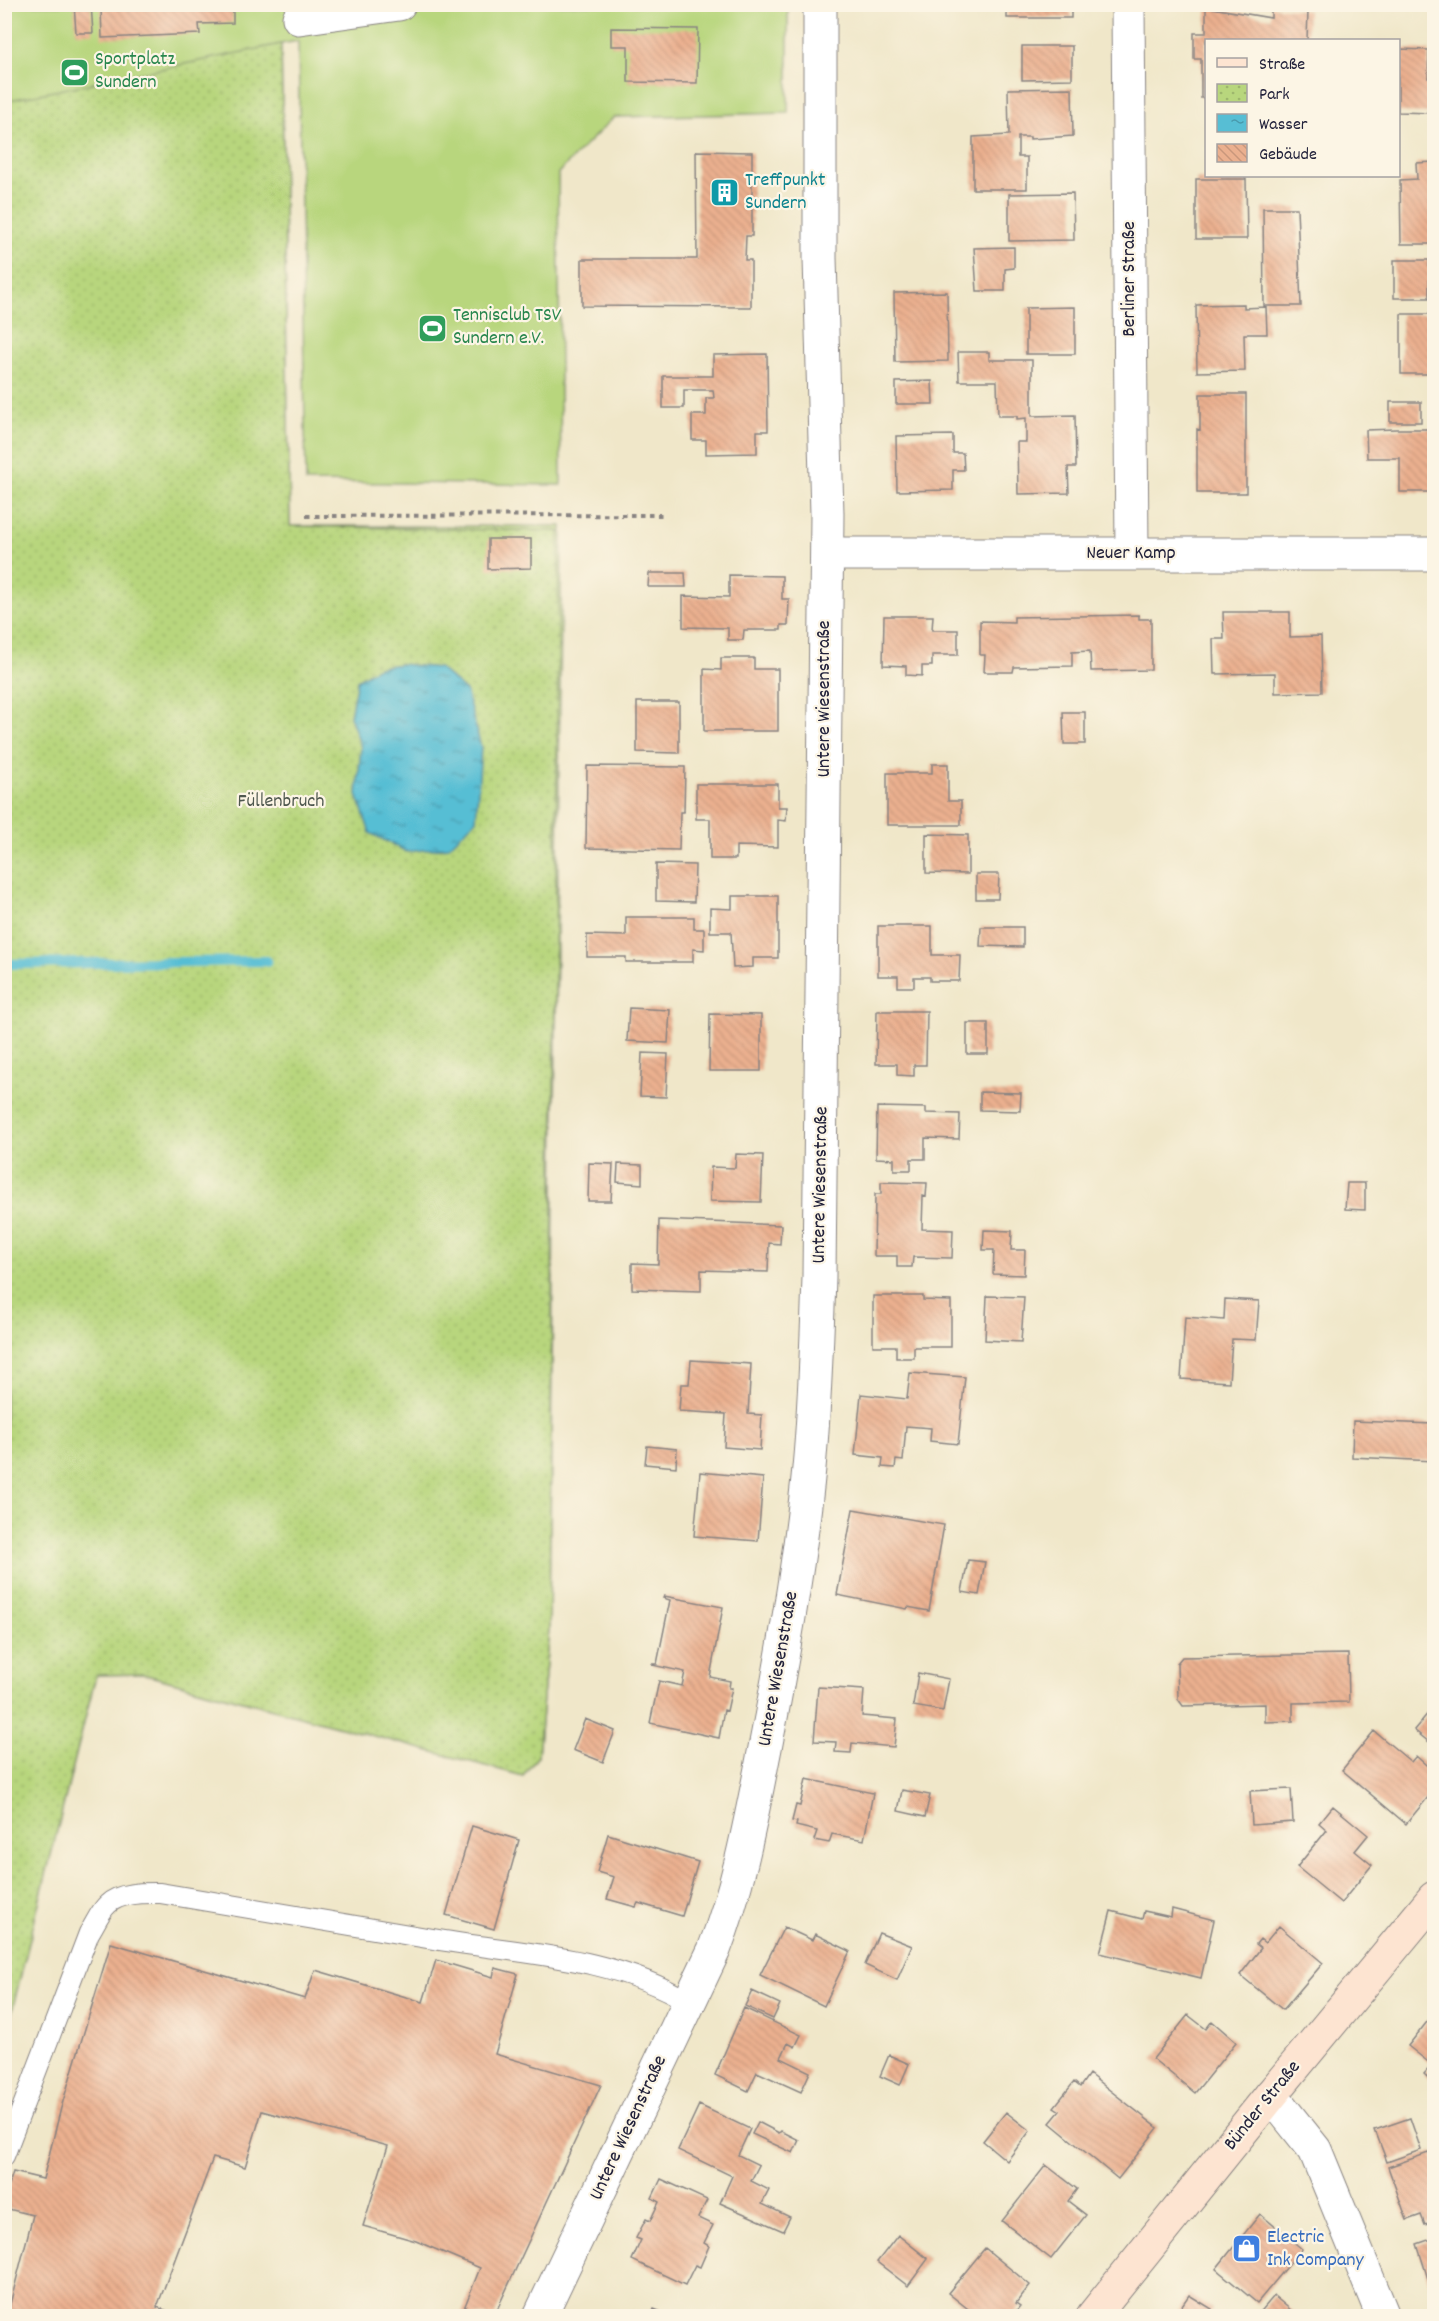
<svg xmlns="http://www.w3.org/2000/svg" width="1439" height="2321" viewBox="0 0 1439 2321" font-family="Dekko,sans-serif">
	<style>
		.green { fill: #b8d67d; stroke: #6d7c5c; stroke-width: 1.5 }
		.park { fill: url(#park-dots); stroke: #6d7c5c; stroke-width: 1.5 }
		.water { fill: url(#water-ripples); stroke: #3c7088; stroke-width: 1.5 }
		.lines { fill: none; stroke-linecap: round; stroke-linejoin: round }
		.stream { stroke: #57bed4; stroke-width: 10 }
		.building { fill: url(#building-back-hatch) }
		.lane-casing { stroke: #898482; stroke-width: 22 }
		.street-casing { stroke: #898482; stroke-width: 35 }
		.secondary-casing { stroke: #898482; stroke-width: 35 }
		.path { stroke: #898482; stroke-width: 4; stroke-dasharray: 4.5 4.5; stroke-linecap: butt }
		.lane { stroke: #fff; stroke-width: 20 }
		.street { stroke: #fff; stroke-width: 33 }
		.secondary { stroke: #fde4d1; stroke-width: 33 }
		.labels { text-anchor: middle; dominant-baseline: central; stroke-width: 4.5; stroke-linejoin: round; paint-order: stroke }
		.leisure-label { font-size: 20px; fill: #27864d; stroke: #fcf5e5; text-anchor: start }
		.culture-label { font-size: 20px; fill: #0d838f; stroke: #fcf5e5; text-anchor: start }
		.street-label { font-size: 20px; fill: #22223b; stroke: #fcf5e5 }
		.park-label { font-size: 20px; fill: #4f584f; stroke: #fcf5e5 }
		.shop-label { font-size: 20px; fill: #366cbe; stroke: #fcf5e5; text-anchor: start }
	</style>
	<defs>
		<pattern id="park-dots" width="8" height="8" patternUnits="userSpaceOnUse" patternTransform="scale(1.5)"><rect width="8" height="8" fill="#b8d67d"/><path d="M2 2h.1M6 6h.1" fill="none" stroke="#9eb76d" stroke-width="1.8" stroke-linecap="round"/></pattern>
		<pattern id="water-ripples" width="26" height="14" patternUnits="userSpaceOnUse" patternTransform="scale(1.5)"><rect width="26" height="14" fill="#57bed4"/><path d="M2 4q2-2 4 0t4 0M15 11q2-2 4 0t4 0" fill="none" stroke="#489aad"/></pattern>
		<pattern id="building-back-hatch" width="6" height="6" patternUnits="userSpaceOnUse" patternTransform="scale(1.5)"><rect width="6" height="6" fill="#ebb08f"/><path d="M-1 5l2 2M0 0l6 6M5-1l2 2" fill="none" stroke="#c9977c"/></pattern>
	</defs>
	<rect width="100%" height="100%" fill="#fcf5e5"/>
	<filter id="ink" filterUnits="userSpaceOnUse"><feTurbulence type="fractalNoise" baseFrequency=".0167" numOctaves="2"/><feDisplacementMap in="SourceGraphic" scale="12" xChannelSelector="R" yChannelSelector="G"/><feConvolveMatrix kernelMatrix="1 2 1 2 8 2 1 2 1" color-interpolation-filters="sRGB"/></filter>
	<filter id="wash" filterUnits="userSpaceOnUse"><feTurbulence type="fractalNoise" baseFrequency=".008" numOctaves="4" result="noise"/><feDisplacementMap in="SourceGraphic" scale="24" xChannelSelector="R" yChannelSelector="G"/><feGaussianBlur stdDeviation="1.35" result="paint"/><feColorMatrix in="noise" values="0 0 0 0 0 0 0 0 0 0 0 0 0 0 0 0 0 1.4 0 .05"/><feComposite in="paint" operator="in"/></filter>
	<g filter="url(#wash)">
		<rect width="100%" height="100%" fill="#f0e7c9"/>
		<!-- green -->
		<path class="green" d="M5,5H788V113L614,117L558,173L561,485L306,482L298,41L281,44L290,526H562L549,1628L538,1756L523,1776L143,1674L96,1675L5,2038Z"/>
		<!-- park -->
		<path class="park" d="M281,44L290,526L559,531L549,1628L538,1756L523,1776L143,1674L96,1675L5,2038V101Z"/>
		<!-- water -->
		<path class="water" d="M401,664L439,668L466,691L481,747L476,820L448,847L407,852L370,833L357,795L361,747L350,716L357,680L378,667Z"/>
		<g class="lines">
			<!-- stream -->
			<path class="stream" d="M4,964L267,961"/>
		</g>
		<g id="blocks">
			<!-- building -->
			<path class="building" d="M74,4H91L93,33H76Z
				M1007,4H1071V18H1007Z
				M191,5H233V23L199,24L200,34L102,38L101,8Z
				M1271,6L1308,11L1307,40H1206V97L1201,98V59H1194V33H1206V7L1271,18Z
				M611,28L698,29L697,83L628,82V46H611Z
				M1022,46H1072V79L1022,80Z
				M1398,49L1429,50L1428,78H1432V113L1398,112Z
				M1072,88L1073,136L1030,139V137H1018V157H1027V189H973V137L1009,135L1008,89Z
				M696,151L752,152V236H746L745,260H751V307L582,306V259H697Z
				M1434,162V244H1401L1400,180L1417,179L1416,163Z
				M1196,179H1246L1247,239H1196Z
				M1073,193L1074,240L1009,241V194Z
				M1263,208H1297L1301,306H1264Z
				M1014,247V268L1005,269V291H977L974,248Z
				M1394,260H1429V298H1394Z
				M947,292L948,361L895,362L894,293Z
				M1244,304V308L1266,307L1267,334H1244L1245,371L1197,372L1196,305Z
				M1075,307V354H1026V308Z
				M1401,314H1434V374H1401Z
				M958,352H989V360H1032V416L1075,415L1076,467H1068L1069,493L1018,494L1017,442H1026V418L1017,419V416H998L997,381H959Z
				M767,354L768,431H757V453L706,454V440H692V415H706V398H714L713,390H684V408H663V376H713V355Z
				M932,381L933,404H896V382Z
				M1200,394H1246V493H1197V429L1200,430Z
				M1390,402H1421V422H1390Z
				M1396,429H1434V492H1400V458H1367L1366,430Z
				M953,435V453H963L964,470H953V490L897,491L896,436Z
				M488,539H531V568L488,569Z
				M649,573H685L686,587H648Z
				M729,575L782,576V599H789L788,625H781V630H744L743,640H728V628L683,627V596L729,597Z
				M1223,612H1290V637L1321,636L1322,692L1275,693V673L1214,674L1213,639H1224Z
				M1139,615V619H1151V670L1091,671L1090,651L1072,652V666L1014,667L1013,672H984L985,655H980V621L1014,622V617Z
				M884,616H933L932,630H958V655H932V666H922V676L906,675V666L883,665Z
				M721,658H754V669H778V731H704V669L721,670Z
				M637,702H679V753L637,752Z
				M1063,712H1085V744H1064Z
				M932,764H948V801H961V825H887V773H932Z
				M587,766L685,767L684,812H680L679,850L586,848Z
				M696,784H778V807H787L786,821L778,820V847L736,846V859H710V819H696Z
				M926,834L968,835V874L926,873Z
				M656,864L695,865L694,902L656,901Z
				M976,874H999L998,899H976Z
				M732,896H778V958H753V967L733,968L731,932H710V908L732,909Z
				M626,917H694V929H704V950L693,949V962H626V957H587V935L626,936Z
				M878,926H932V955H960L959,981H930V977H914V987H898V976H878Z
				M981,927H1023V947L980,946Z
				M629,1008L670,1010L668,1043L627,1041Z
				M877,1011H927L926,1065H914V1076L897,1075V1064H876Z
				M710,1014L761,1015V1071H709Z
				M967,1023H988V1054H967Z
				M642,1053L668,1054L666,1097L640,1096Z
				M980,1092L1021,1093L1020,1111L980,1110Z
				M877,1107L926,1108V1113L960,1114L959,1139L925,1138V1159H911V1170H894V1159L876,1158Z
				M736,1154L763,1155L761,1202L710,1201L711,1167L735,1168Z
				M589,1163L613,1164L611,1201H588Z
				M618,1164L642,1165V1184L617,1182Z
				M881,1182L927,1183L926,1197L923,1196L922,1229L953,1230L952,1258L913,1257L912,1267H897V1256H874L875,1194H881Z
				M1347,1183H1365V1210L1345,1209Z
				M659,1220L781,1225L780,1244L769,1243L768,1272L701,1270V1291L632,1289V1263L658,1264Z
				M984,1230L1012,1231L1011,1250H1025L1024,1275L993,1274L994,1250H983Z
				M873,1296H923V1300L951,1301V1347H914V1358H896V1346H873Z
				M987,1296L1024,1297L1021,1342L985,1340Z
				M1225,1299L1259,1301L1256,1340L1232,1339L1229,1382L1181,1379L1185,1317L1224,1320Z
				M691,1360L751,1364L748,1414L762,1415L760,1450L724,1447L726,1414L679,1411L681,1384H689Z
				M910,1373L965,1377L958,1444L930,1441L931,1428L906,1426L903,1461L896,1460L895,1468L882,1467L883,1458L855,1455L861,1394L907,1399Z
				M1353,1421L1434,1424V1461L1352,1457Z
				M647,1446L677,1449L676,1467L645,1464Z
				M700,1472L763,1478L758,1541L694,1536Z
				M853,1509L944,1525L929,1611L908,1607L907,1609L837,1595Z
				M968,1560L985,1562L979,1595L962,1592Z
				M664,1596L723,1607L710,1677L730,1681L729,1688H732L727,1711L724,1710L719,1738L650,1723L659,1681L682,1686L685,1672L652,1665V1664H657L670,1600L663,1598Z
				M1348,1654L1349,1702L1293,1703V1721L1265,1722V1704L1183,1706L1178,1699L1177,1663L1182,1657Z
				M918,1673L949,1679L943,1711L913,1706Z
				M818,1687L864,1690L862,1716L897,1719L894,1747L852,1743L851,1753L835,1752L836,1742L814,1741Z
				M1434,1706V1746L1414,1730Z
				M585,1719L615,1731L603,1762L573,1750Z
				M1374,1731L1411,1762L1416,1756L1434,1772L1432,1779L1434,1782V1790L1406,1824L1342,1770Z
				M806,1779L873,1793L864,1840L832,1834L829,1843L814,1840L817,1831L796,1826L797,1822L792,1821L796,1805L800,1806Z
				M1291,1789L1293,1822L1252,1825L1250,1791Z
				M902,1790L930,1795L925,1817L898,1811Z
				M1333,1806L1368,1835L1355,1851L1372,1865L1341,1903L1297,1867L1327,1830L1319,1823Z
				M472,1826L519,1840L494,1929L446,1915Z
				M608,1834L698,1862L682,1916L638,1903L636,1907L607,1899L614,1877L597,1872Z
				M1172,1909L1214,1920L1201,1978L1100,1953L1111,1911L1142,1919L1144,1911L1171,1917Z
				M1279,1926L1323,1963L1283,2010L1240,1975L1261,1948L1256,1944L1260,1939L1265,1943Z
				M784,1927L812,1940L815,1934L850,1951L824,2006L760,1975Z
				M879,1933L912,1946L897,1980L865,1965Z
				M111,1943L305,1999L315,1970L423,2002L436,1960L493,1977L495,1968L518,1974L495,2054L601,2085L494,2316H461L480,2268L416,2241L363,2226L388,2146L262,2111L245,2167L213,2158L157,2307L181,2316H7L33,2215L4,2208V2201L13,2172L43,2179L61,2108Z
				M752,1991L780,2004L773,2019L745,2006Z
				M744,2008L801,2035L795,2047L788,2043L781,2058L810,2072L801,2092L757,2072L748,2091L715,2075Z
				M1434,2013V2083L1424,2074L1432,2065L1408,2046Z
				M1188,2015L1206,2029L1212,2021L1236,2042L1195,2093L1153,2059Z
				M889,2055L909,2064L900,2085L880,2076Z
				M1089,2074L1158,2128L1118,2179L1050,2123L1060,2111L1054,2107L1074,2082L1080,2087Z
				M699,2105L750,2129L738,2155L759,2165L751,2181L769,2190L762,2204L790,2217L783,2231L720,2203L732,2176L678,2150Z
				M1006,2112L1030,2131L1007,2161L983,2141Z
				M1410,2118L1421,2150L1387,2162L1375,2130Z
				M758,2122L779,2133L781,2131L799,2140L793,2153L752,2134Z
				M1434,2151V2222L1425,2225L1421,2215L1407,2220L1388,2167Z
				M1046,2165L1077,2189L1068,2201L1086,2215L1051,2259L1002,2221Z
				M661,2179L707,2200L698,2218L713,2225L704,2243L709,2246L700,2267L695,2265L685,2285L632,2260L641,2240L636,2238L646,2219L650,2221L659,2202L652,2198Z
				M1260,2214L1302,2249L1257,2303L1216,2269Z
				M898,2235L928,2259L908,2286L877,2262Z
				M1434,2238V2298L1417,2244Z
				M985,2248L1030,2285L1016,2303L1020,2306L1012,2316L1006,2315L1005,2316H977L948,2293Z
				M1189,2295L1212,2309L1210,2313L1215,2316H1166L1176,2314Z
				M1274,2296L1298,2316H1247L1251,2311L1257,2316Z
				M654,2309L671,2316H651Z"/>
		</g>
	</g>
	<g filter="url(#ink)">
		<use href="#blocks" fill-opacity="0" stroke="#898482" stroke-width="1.5"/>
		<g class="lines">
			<defs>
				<path id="lane" d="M4,2156L89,1933C95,1924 100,1911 108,1904C120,1892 145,1893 160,1893C253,1909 346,1925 439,1940C525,1954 612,1956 689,2002"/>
				<path id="street" d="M1128,4L1132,554
					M299,18L399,4
					M827,554H1434
					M1271,2095L1315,2150L1383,2316
					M540,2316L714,1950C740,1883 752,1813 766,1743C784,1652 800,1561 809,1468C815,1405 817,1341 819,1277L827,514L820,258V4"/>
				<path id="secondary" d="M1093,2316L1271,2095L1434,1898"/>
			</defs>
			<!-- lane casing -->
			<use href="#lane" class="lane-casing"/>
			<!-- street casing -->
			<use href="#street" class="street-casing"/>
			<!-- secondary casing -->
			<use href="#secondary" class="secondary-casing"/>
			<!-- path -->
			<path class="path" d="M306,516L662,515"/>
			<!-- lane -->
			<use href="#lane" class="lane"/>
			<!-- street -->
			<use href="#street" class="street"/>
			<!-- secondary -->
			<use href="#secondary" class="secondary"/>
		</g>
	</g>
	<!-- icons -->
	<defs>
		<symbol id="stadium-square" viewBox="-11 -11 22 22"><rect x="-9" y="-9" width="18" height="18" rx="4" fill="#2e9e5b" stroke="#fcf5e5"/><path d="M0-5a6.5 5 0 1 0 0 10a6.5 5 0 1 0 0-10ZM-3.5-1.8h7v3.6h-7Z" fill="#fff"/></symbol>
		<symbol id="building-square" viewBox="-11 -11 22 22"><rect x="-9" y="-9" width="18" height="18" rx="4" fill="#0f9aa8" stroke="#fcf5e5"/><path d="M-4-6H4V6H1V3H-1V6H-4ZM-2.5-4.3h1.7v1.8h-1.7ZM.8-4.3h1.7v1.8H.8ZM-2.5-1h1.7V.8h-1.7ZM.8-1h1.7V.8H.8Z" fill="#fff"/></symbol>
		<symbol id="shop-square" viewBox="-11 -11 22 22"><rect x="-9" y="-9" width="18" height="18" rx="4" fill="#3f7fe0" stroke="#fcf5e5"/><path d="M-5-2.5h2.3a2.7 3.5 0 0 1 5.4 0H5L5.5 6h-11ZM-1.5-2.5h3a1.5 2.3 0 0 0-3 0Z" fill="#fff"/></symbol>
	</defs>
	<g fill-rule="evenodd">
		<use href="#stadium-square" x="58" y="56" width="33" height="33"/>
		<use href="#building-square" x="708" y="176" width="33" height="33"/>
		<use href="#stadium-square" x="416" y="312" width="33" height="33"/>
		<use href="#shop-square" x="1230" y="2232" width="33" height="33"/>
	</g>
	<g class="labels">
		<!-- leisure labels -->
		<g class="leisure-label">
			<text x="95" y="60">Sportplatz<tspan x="95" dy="23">Sundern</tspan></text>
			<text x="453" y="316">Tennisclub TSV<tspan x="453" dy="23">Sundern e.V.</tspan></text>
		</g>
		<!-- culture labels -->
		<g class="culture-label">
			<text x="745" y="181">Treffpunkt<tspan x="745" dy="23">Sundern</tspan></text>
		</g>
		<!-- street labels -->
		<g class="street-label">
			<text transform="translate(1130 279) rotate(-90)">Berliner Straße</text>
			<text x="1131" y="554">Neuer Kamp</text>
			<text transform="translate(825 699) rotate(-90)">Untere Wiesenstraße</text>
			<text transform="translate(821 1185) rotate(-89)">Untere Wiesenstraße</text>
			<text transform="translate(779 1669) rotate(-80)">Untere Wiesenstraße</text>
			<text transform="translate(1263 2106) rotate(-51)">Bünder Straße</text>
			<text transform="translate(629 2128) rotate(-65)">Untere Wiesenstraße</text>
		</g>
		<!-- park labels -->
		<g class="park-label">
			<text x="281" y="802">Füllenbruch</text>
		</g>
		<!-- shop labels -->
		<g class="shop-label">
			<text x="1267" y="2238">Electric<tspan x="1267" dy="23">Ink Company</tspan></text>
		</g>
	</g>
	<!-- margin -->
	<rect width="1439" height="2321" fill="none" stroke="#fcf5e5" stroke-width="24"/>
	<!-- legend -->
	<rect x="1205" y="39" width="195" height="138" fill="#fcf5e5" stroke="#a5a1a1" stroke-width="1.5"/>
	<rect x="1217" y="58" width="30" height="9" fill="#fde4d1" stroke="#a5a1a1" stroke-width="1.5"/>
	<text x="1259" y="69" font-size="18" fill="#22223b">Straße</text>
	<rect x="1217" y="84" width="30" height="18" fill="url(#park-dots)" stroke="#a5a1a1" stroke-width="1.5"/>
	<text x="1259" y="99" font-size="18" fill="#22223b">Park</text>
	<rect x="1217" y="114" width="30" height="18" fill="url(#water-ripples)" stroke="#a5a1a1" stroke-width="1.5"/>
	<text x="1259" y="129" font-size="18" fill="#22223b">Wasser</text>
	<rect x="1217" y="144" width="30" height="18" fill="url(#building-back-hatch)" stroke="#a5a1a1" stroke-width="1.5"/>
	<text x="1259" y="159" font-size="18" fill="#22223b">Gebäude</text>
</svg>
